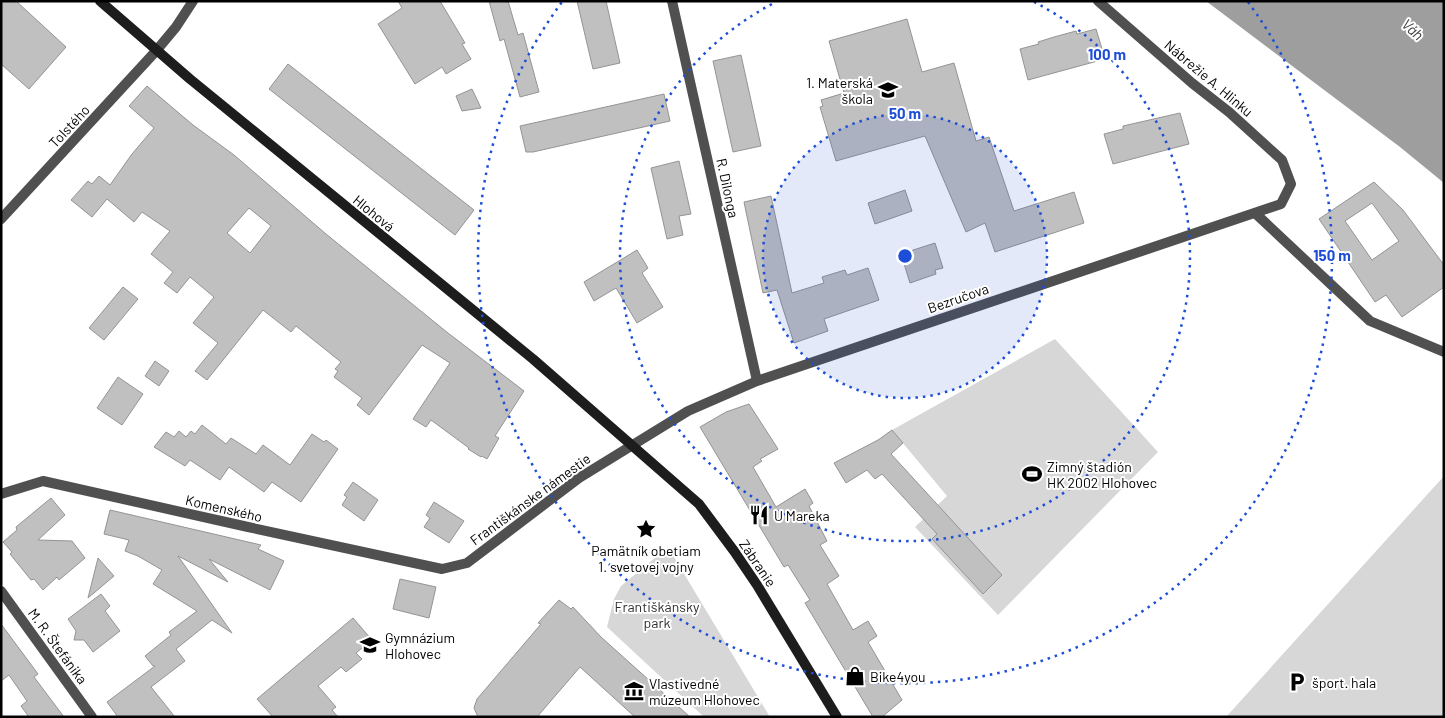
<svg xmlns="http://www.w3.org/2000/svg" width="1445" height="718" viewBox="0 0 1445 718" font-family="Barlow,sans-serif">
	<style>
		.green { fill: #d7d7d7 }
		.water { fill: #9e9e9e }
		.building { fill: #c0c0c0; stroke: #949494; fill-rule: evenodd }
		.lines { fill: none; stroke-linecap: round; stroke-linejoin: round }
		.street { stroke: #505050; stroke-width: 10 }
		.secondary { stroke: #1d1d1d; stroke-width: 10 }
		.ring { fill: none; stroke: #1d4ed8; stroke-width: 2.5; stroke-dasharray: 2.5 5 }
		.labels { text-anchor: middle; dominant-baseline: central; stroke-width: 4; stroke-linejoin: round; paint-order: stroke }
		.street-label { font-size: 14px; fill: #000; stroke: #fff }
		.poi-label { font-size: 14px; fill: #000; stroke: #fff; text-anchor: start }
		.park-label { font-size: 14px; fill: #2e2e2e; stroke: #fff }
		.water-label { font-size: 15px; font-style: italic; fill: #3f3f3f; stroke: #fff }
		.centre { fill: #1d4ed8; stroke: #fff; stroke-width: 2.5 }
		.ring-label { font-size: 15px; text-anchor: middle; font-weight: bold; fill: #1d4ed8; stroke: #fff; stroke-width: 4; stroke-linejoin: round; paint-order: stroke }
	</style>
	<rect width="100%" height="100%" fill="#fff"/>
	<!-- green -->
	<path class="green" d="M1055,339L1158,452L998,615L915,527L947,496L892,430Z
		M1444,476V717H1226Z
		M668,547L770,717H704L607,627L614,599L621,586Z"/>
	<!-- water -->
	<path class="water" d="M1206,1H1444V183L1400,147Z"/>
	<!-- building -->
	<path class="building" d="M1,1H16L66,47L29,89L1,64Z
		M398,1H440L465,43L462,44L471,59L446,74L442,67L415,84L378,24L402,8Z
		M489,1H508L518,35L523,33L539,92L520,97L504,39L500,41Z
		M577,1H606L620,63L593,69Z
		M907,19L922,72L954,63L976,141L989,137L1014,211L1074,192L1084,223L995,252L985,223L966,232L925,136L836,161L820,107L823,106L821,100L844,93L829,41Z
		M1096,29L1105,59L1028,80L1020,49L1039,44L1038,42L1054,37L1076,31L1077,34Z
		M741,55L761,146L733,152L713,61Z
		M288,64L474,210L455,235L269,89Z
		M147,86L193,125L234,155L326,234L448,333L524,391L495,436L499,438L487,459L482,456L481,457L468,449L469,448L431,420L426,427L413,419L450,363L422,345L369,415L357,405L362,398L334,377L338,371L335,369L341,362L296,326L291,332L263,310L207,380L195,371L218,343L193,323L214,297L190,277L177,293L164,283L173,272L151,254L170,231L142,212L134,222L107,199L92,217L71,200L88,181L92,184L99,176L110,185L132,154L154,128L129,106ZM249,208L271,226L250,253L227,233Z
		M472,89L481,108L462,111L456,96Z
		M664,94L670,121L533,152H526L520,126Z
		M1180,113L1189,144L1113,164L1104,134L1123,129V126Z
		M679,161L691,214L679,216L683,235L667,239L651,168Z
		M1374,182L1403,210L1444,265V287L1402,317L1386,295L1375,302L1319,219ZM1372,203L1399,241L1372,260L1345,221Z
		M905,190L912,211L875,224L868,203Z
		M771,196L792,293L824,283L822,277L845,270L847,275L868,268L879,300L824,319L828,331L794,343L777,290L763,293L744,202Z
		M935,243L943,268L935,270L936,274L910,283L901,254Z
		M637,250L648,268L642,273L663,307L637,323L616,288L594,301L584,282Z
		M123,287L138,299L104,340L89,328Z
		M155,361L169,371L159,386L145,376Z
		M118,377L143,394L122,425L97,408Z
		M749,404L778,449L760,459L762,461L753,467L776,507L805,489L813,503L809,506L827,541L820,545L839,576L827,584L853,630L868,621L877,636L868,642L902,700L882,717H873L805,603L810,600L788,565L784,567L700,427L726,412Z
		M202,425L226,444L231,438L256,454L263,445L290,465L312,434L324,442L326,440L338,449L301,502L272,482L264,492L229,467L220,480L190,460L185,466L154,447L166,432L174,437L179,431L186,437L191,431L195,434Z
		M892,430L903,443L891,454L1002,575L983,594L932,539L937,534L882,474L875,479L867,470L846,483L834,463L878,440Z
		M353,482L378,500L364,521L342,505L347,497L344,495Z
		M51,498L65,515L38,540L72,541L85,558L59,580L57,577L43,590L34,579L31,580L10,554L12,552L3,542L17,530L16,527Z
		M434,502L464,521L449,543L424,527L430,518L426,515Z
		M110,510L261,545L258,549L284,561L270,590L209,559L228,582L178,556L232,633L212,620L176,649L185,661L151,687L175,717H118L107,702L155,666H153L145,656L171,635L169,632L197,611L153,584L162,570L138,556L125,551L129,540L104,534Z
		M98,558L114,576L88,598Z
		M400,579L436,587L429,618L393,609Z
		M101,594L110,606L105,611L120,631L93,652L84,640H74L76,631L68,619Z
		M559,600L571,609L573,607L601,637L690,717H635L580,667L537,717H478L474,708L477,699L524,644L541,624L538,623Z
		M353,618L372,640L356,653L362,659L346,672L341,667L318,686L336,707L332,710L338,717H273L257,699Z
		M1,624L38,674L34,677L64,717H29L21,706L27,701L9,675L1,681Z"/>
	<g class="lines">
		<!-- street -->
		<path class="street" d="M672,1L757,381
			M1255,213L1370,321L1444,352
			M1,219L156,51L176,27L193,1
			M1,494L43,481L248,527L442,569L467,563L579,478L688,411L757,381L1281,204L1291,184L1282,160L1229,112L1192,83L1098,1
			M1,591L92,717"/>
		<!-- secondary -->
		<path class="secondary" d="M100,1L190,79L533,359L699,504L734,551L757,585L837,717"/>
	</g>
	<!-- distance rings -->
	<circle cx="905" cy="256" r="142" fill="#1d4ed8" fill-opacity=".12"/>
	<g class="ring">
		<circle cx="905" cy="256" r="142"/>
		<path d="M1034 2A285 285 0 1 1 776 2"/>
		<path d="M1248 2A427 427 0 1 1 562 2"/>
	</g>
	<!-- icons -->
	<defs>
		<symbol id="school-bare" viewBox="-9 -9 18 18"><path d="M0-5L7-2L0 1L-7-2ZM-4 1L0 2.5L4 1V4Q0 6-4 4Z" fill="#000" stroke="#fff" stroke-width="2.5" paint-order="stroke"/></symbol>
		<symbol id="stadium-bare" viewBox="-9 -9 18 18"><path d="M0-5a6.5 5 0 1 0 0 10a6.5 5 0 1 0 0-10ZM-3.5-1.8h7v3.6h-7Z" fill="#000" stroke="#fff" stroke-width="2.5" paint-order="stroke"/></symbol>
		<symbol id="restaurant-bare" viewBox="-9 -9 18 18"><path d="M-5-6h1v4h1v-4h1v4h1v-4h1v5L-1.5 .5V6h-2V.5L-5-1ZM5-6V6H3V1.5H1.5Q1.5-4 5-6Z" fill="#000" stroke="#fff" stroke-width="2.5" paint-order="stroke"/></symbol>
		<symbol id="sight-bare" viewBox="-9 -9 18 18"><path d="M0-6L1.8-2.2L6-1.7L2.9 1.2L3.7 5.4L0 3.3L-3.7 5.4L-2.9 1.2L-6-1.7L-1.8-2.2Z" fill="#000" stroke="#fff" stroke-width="2.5" paint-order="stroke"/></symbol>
		<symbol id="shop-bare" viewBox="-9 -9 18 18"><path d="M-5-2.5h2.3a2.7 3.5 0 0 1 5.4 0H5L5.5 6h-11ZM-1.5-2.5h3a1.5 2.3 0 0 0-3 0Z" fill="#000" stroke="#fff" stroke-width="2.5" paint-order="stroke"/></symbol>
		<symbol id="parking-bare" viewBox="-9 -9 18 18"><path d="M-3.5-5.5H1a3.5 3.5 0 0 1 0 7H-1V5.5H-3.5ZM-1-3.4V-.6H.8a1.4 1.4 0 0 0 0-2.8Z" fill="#000" stroke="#fff" stroke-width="2.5" paint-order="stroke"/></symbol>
		<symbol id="museum-bare" viewBox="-9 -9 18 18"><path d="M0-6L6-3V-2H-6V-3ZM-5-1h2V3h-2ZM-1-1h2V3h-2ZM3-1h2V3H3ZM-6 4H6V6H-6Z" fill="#000" stroke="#fff" stroke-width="2.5" paint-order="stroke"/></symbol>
	</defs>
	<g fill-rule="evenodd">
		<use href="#school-bare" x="874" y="76" width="28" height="28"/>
		<use href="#stadium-bare" x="1018" y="460" width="28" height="28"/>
		<use href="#restaurant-bare" x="745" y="501" width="28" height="28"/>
		<use href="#sight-bare" x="632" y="515" width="28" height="28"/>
		<use href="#school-bare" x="356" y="631" width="28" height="28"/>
		<use href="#shop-bare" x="841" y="662" width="28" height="28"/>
		<use href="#parking-bare" x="1283" y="668" width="28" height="28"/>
		<use href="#museum-bare" x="620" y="677" width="28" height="28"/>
	</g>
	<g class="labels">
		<!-- street labels -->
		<g class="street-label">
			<text transform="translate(1209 78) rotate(40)">Nábrežie A. Hlinku</text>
			<text transform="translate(69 126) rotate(-47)">Tolstého</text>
			<text transform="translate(728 188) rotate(78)">R. Dilonga</text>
			<text transform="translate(374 213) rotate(39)">Hlohová</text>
			<text transform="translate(958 298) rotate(-19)">Bezručova</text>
			<text transform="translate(530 499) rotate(-36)">Františkánske námestie</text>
			<text transform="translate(224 508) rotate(13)">Komenského</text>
			<text transform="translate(758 563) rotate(56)">Zábranie</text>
			<text transform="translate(58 646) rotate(54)">M. R. Štefánika</text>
		</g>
		<!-- poi labels -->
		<g class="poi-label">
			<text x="873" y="82" text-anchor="end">1. Materská<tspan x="873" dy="16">škola</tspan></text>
			<text x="1047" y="466">Zimný štadión<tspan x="1047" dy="16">HK 2002 Hlohovec</tspan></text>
			<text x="774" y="515">U Mareka</text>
			<text x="646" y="550" text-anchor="middle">Pamätník obetiam<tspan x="646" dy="16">1. svetovej vojny</tspan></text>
			<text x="385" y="637">Gymnázium<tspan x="385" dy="16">Hlohovec</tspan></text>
			<text x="870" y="676">Bike4you</text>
			<text x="1312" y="682">šport. hala</text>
			<text x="649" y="683">Vlastivedné<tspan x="649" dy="16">múzeum Hlohovec</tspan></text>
		</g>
		<!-- park labels -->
		<g class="park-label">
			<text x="657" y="606">Františkánsky<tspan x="657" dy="16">park</tspan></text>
		</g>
		<!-- water labels -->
		<g class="water-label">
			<text transform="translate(1413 29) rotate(42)">Váh</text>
		</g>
	</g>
	<circle cx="905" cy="256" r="8" class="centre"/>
	<g class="ring-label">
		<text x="1107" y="60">100 m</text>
		<text x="905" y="119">50 m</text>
		<text x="1332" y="261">150 m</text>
	</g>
	<!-- border -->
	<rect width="1445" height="718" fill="none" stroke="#000000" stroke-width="5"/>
</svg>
